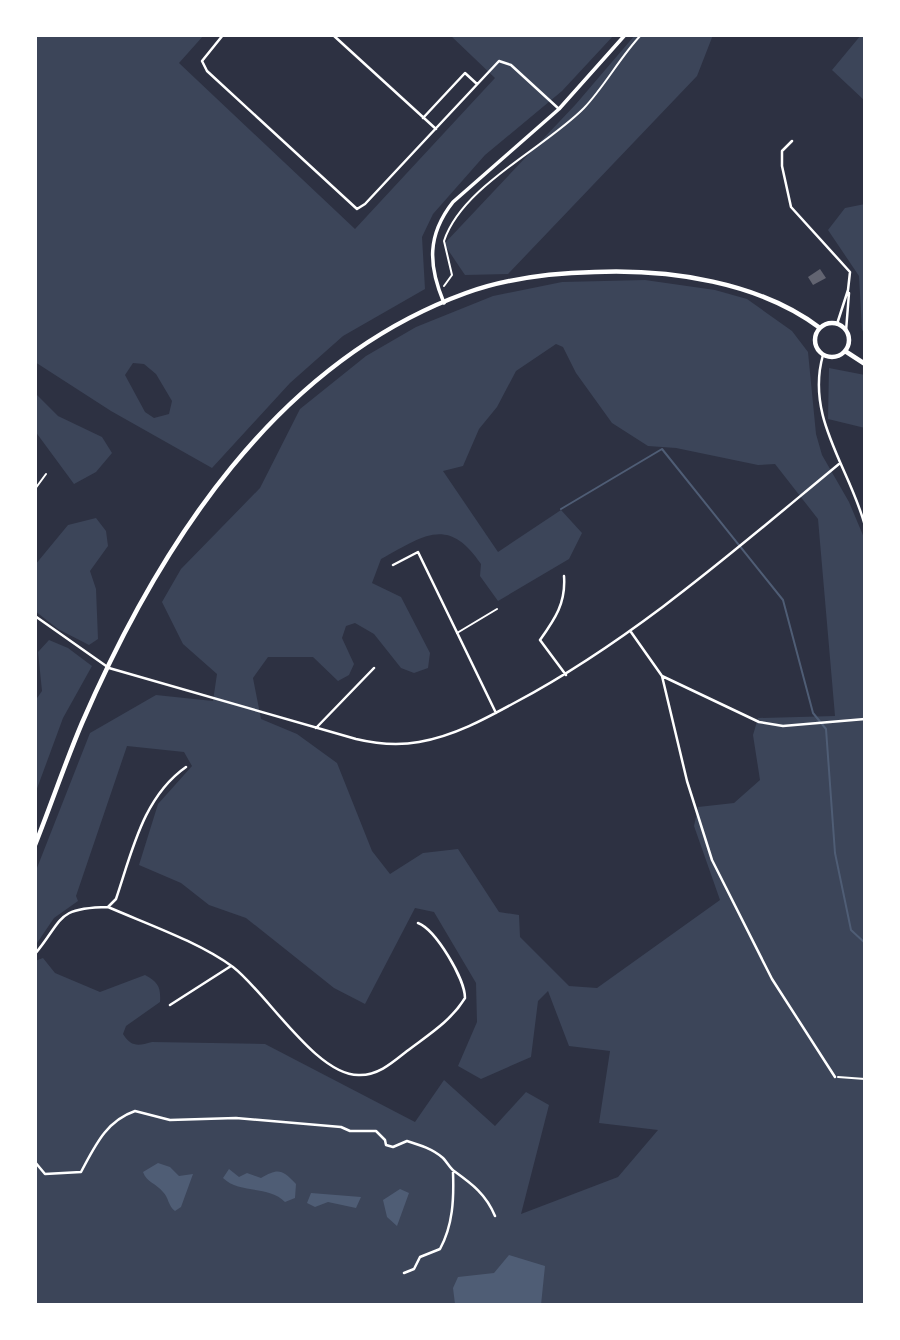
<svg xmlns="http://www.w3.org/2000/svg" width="900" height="1340" viewBox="0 0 900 1340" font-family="'Exo 2',sans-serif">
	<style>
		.green { fill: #3c4559; fill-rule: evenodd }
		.water { fill: #4f5d75 }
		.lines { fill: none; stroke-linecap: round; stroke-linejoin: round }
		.stream { stroke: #4f5d75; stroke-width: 2 }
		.building { fill: #626471 }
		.path { stroke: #fff; stroke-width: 2 }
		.service { stroke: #fff; stroke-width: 2 }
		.minor { stroke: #fff; stroke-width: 2.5 }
		.tertiary { stroke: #fff; stroke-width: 3.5 }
		.secondary { stroke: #fff; stroke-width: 4.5 }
	</style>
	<rect width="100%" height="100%" fill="#2d3142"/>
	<!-- green -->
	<path class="green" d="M35,35H204L179,63L355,229L495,78L450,35H614L562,91L485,155L433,214L422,237L425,289L343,336L290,383L212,468L111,411L35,362ZM133,363L144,364L156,374L172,401L169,414L154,418L145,412L125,375Z
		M635,35H713L697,76L508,274L465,275L444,244L576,104Z
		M861,35H865V101L832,70Z
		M865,204V334L862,330L859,276L828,230L845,208Z
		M645,280L715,290L747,299L792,331L808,352L816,434L822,455L849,502L865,540V1305H35V961L43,958L55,973L100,992L145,975C158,982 161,987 160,1002L126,1026L123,1034C131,1047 138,1046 152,1042L265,1044L415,1122L444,1080L495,1126L526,1092L549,1105L521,1214L618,1177L658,1130L599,1123L610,1051L569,1046L548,991L538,1001L531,1057L481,1079L458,1066L477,1022L476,983L434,912L415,908L365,1004L334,988L246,918L209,905L181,883L139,865L158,804L192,766L184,752L127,746L76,896L78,901L54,918L35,946V873L90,733L156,695L213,701L217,674L183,644L162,602L181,569L260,488L300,409L366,356L416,327L493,296L562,282ZM556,344L563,347L576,373L612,423L648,446L676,448L758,465L775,464L818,519L835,716L758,718L753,735L760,780L734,803L698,807L694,826L720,900L597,988L569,986L520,937L519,915L499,912L458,849L423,853L390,874L372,851L337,763L297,734L261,719L253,678L268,657H313L338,681L349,675L354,664L342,638L346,626L355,623L374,634L401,668L414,673L428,668L430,653L401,597L372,583L381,559C423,536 448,515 481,564L480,576L498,601L569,559L582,533L561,510L498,552L443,471L463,466L479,429L497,407L516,371Z
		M829,368L865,375V428L828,419Z
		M35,393L58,416L102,437L112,453L96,472L74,484L35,431Z
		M96,518L106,531L108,546L90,571L96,589L98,639L89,645L58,629L35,611V565L68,525Z
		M49,640L68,648L92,666L63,718L35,794V701L42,691L38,652Z"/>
	<!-- water -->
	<path class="water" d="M158,1163L170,1167L179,1176L193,1174L181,1207L175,1211C168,1206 169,1198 163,1192C156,1183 147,1183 143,1172Z
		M229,1169L239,1177L247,1173L261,1178C278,1168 282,1169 296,1184L295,1198L285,1202C269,1185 239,1194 223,1178Z
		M400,1189L409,1193L397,1226L387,1217L383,1200Z
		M311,1193L361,1197L356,1208L328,1202L315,1207L307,1203Z
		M509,1255L545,1266L541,1305L455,1304L453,1288L458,1277L494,1273Z"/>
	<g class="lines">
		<!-- stream -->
		<path class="stream" d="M561,509L662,449L783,600L813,713L826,729L835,853L851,930L865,943"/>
	</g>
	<!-- building -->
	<path class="building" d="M820,269L826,278L813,285L808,277Z"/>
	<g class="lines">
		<!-- path -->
		<path class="path" d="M444,286L452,275L444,241C462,186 545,148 584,108C605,86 620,57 641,35
			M838,1077L865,1079"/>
		<!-- service -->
		<path class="service" d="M35,489L46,474
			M457,633L497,609"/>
		<!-- minor -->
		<path class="minor" d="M223,35L202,61L207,71L357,209L365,204L499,61L511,65L559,109
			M333,35L436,129
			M423,118L465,73L477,84
			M792,141L782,151V166L791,207L850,272L848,290L837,324
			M846,331L849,293
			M823,355C805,418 850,468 865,526
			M393,565L418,552L496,713
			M564,576C566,603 555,619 540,640L566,675
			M35,616L109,668L356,739C377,744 397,746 419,742C454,736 485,719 516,702C634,639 736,549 839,464
			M631,632L662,676L687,781L712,860L772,979L835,1077
			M662,676L759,722L783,726L865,719
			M316,728L374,668
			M108,907C147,924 199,942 233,967C267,993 317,1077 360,1075C379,1075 393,1062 407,1051C428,1035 451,1021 465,998C465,979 436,930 418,923
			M35,954C64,919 55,908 108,907L116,899C132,852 143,797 186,767
			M170,1005L231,966
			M35,1162L45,1174L81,1172C95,1146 106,1121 135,1111L170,1120L236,1118L341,1127L350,1131H376L385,1140L386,1145L393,1147L407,1141C420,1145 433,1149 443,1158C447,1162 450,1168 454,1171C472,1184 486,1194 495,1216
			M404,1273L414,1269L420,1257L440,1249C453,1225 454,1199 453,1172"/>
		<!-- tertiary -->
		<path class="tertiary" d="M444,303C428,265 427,235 453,202L559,109L625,35"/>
		<!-- secondary -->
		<path class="secondary" d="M815 340a17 17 0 1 1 34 0a17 17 0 1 1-34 0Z
			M845,351L865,364
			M35,845C51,805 65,763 82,723C159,545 276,362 466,293C507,278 552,273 595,272C670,269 759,282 820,328"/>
	</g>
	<!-- border -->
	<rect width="900" height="1340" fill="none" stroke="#ffffff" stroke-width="74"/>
</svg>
